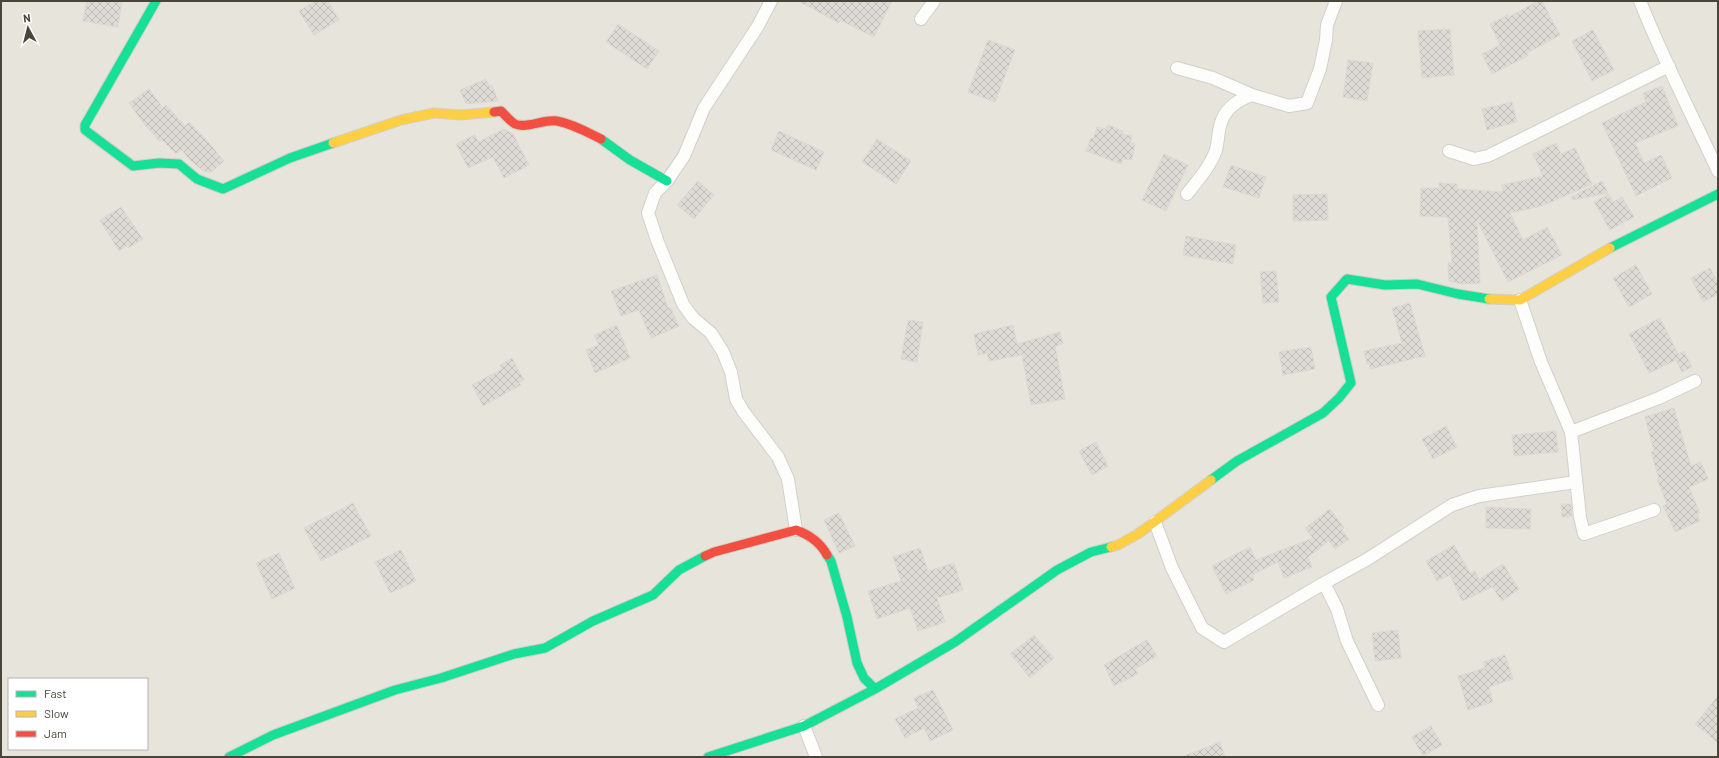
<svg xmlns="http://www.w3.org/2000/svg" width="1719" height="758" viewBox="0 0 1719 758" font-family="Barlow,sans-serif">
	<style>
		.residential { fill: #e7e4dc; fill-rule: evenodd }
		.building { fill: url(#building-cross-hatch); stroke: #dcd9d4 }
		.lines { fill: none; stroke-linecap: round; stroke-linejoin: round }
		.street-casing { stroke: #d2d0cb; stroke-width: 14 }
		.fast-casing { stroke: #d3cfc5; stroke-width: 11 }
		.slow-casing { stroke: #d3cfc5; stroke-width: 11 }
		.jam-casing { stroke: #d3cfc5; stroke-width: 11 }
		.street { stroke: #fdfdfc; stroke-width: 12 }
		.fast { stroke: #16e098; stroke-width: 9 }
		.slow { stroke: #ffcf43; stroke-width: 9 }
		.jam { stroke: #f24e42; stroke-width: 9 }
	</style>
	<defs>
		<pattern id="building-cross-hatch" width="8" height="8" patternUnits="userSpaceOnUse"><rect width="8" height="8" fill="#dedbd6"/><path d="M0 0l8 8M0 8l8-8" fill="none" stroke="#c0bdb8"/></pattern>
	</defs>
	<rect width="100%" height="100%" fill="#f4f2ee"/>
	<!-- residential -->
	<path class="residential" d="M1,1H1718V757H1ZM9,679H147V749H9Z"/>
	<!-- building -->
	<path class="building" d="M87,1H122L118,27L83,21Z
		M316,1H328L339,20L314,35L299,11Z
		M798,1H892L874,37L840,20L839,23Z
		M1538,1H1542L1560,35L1527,53L1528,56L1492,74L1482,54L1500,45L1490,24L1508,15L1509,17Z
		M618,24L659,51L647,69L606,42Z
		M1450,29L1454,75L1422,78L1418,31Z
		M1593,30L1614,70L1592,81L1572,41Z
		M988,40L1015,50L995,102L968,92Z
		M1348,60L1373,63L1367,101L1343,97Z
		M486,79L489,86L492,85L498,101L466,104L460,90Z
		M1662,86L1678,126L1635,143L1644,163L1661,155L1672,178L1636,196L1602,123L1646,102L1643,93Z
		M149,89L163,108L166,105L185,126L189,122L204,137L224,161L210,173L202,170L189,159L182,150L179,153H175L162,140L160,142L144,124L129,103Z
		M1512,102L1517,122L1487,130L1482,109Z
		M1108,125L1123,131L1122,134L1132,136L1130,143L1135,144L1132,160L1123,159L1121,164L1086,151L1091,138L1093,139L1097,127L1106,129Z
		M504,129L513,134L529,165L504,178L493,157L468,168L456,144L475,135L478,142Z
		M779,131L824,152L816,170L771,150Z
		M877,139L911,161L896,184L862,162Z
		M1556,143L1561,154L1575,148L1592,184L1542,206L1510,213L1523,240L1547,227L1562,255L1508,282L1477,220L1480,283L1462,284L1449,281L1448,263L1452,262L1448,217L1420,216L1421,188H1439V183L1457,184V189L1503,192L1502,185L1543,176L1533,154Z
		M1164,154L1188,165L1166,211L1142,200Z
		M1231,165L1266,177L1259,198L1223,187Z
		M698,181L714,195L694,219L677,205Z
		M1602,181L1608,193L1572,200L1571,197Z
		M1327,194L1328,220L1293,221V195Z
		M1609,194L1613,202L1622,197L1634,217L1610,230L1594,202Z
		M121,207L143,239L128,248L127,246L119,251L100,220Z
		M1186,236L1236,245L1233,264L1183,255Z
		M1636,265L1652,294L1629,307L1613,278Z
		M1710,268L1718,283V294L1703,302L1691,278Z
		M1276,271L1279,302L1263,303L1260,272Z
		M657,275L668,308L670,307L679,326L651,338L639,310L621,316L611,291Z
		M1410,303L1425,356L1370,369L1369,363L1367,364L1364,351L1402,343L1392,308Z
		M1660,318L1678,354L1684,351L1692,367L1682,372L1676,360L1649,373L1629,334Z
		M908,320L923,322L917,362L901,359Z
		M617,325L630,358L595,373L586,350L599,345L594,335Z
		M1013,325L1017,344L1060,332L1063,344L1055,346L1065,399L1031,405L1022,355L989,361L987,353L978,355L974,334Z
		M1311,347L1315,369L1283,375L1279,352Z
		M512,358L524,380L519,383L521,385L483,406L472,385L502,369L500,365Z
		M1674,408L1691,466L1701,462L1708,479L1689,487L1700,513L1697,514L1700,521L1675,532L1663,506L1667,504L1657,479H1659L1651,452L1654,451L1645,417Z
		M1446,426L1457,447L1433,459L1422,439Z
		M1556,431L1558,452L1514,456L1512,435Z
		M1096,442L1108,466L1092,475L1079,451Z
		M353,503L371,536L321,561L304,528Z
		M1561,504H1571L1572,516L1562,517Z
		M1486,507L1531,509L1530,529L1486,528Z
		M1330,509L1344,528L1342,530L1349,539L1335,549L1329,541L1308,557L1312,567L1284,578L1278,562L1252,575L1254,580L1226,594L1212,566L1250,547L1256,560L1313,538L1305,528Z
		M839,513L855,546L839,553L824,520Z
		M1454,545L1470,573L1475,571L1479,579L1503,564L1519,589L1502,601L1492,587L1462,601L1450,575L1437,581L1426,561Z
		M920,548L928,571L954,563L963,590L937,598L945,622L918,631L910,608L877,619L868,591L901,581L893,557Z
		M401,550L416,581L390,593L375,562Z
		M279,553L295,588L272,599L256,563Z
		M1398,630L1401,658L1375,661L1372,633Z
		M1034,635L1054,658L1030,678L1010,654Z
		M1147,640L1157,656L1135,669L1138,674L1114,686L1104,665Z
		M1505,655L1513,679L1489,687L1493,702L1468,710L1458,676L1485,668L1483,662Z
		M933,690L953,730L930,741L924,728L905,738L895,719L918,708L914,698Z
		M1718,696V743L1695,724Z
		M1431,726L1442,745L1423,756L1412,737Z
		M1220,742L1225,757H1184V756Z"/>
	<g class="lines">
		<defs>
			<path id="street" d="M771,1L758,26L704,108L684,156L667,181L655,193L648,213L657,240L683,304L693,318L711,333L723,352L731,372L736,399L743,411L778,457L788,479L796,530
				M1640,1C1663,59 1692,115 1718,171
				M921,19L934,1
				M1177,68L1213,78L1252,95L1289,106L1307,103L1320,69L1326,40L1327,25L1336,1
				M1449,151L1474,159L1488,156L1669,66
				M1187,194C1197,181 1210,167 1216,150C1218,143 1218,134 1220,126C1224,110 1237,100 1252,95
				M1520,300L1541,362L1571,432L1580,517L1584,534L1654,510
				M1571,432L1659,398L1695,381
				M1155,522L1172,568L1202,628L1224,642L1324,583L1337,609L1347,641L1378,705
				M1324,583L1366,560L1452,505L1479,496L1576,482
				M804,726L816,757"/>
			<path id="fast" d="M156,1L85,125V130L133,166L159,163L179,164L197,179L223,189L290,158L333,143
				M601,139L630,160L667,181
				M1610,248L1718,194
				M1211,480L1237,461L1323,413L1339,398L1351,383L1331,297L1347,279L1385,285L1417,284L1458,294L1489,299
				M827,555L831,561L847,617L857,663L864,678L875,689
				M229,757L273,735L395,690L441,678L514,654L545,648L593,621L653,595L679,570L705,556
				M708,757L804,726L875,689L955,642L1057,570L1091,552L1111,547"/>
			<path id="slow" d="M333,143L401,120L434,113L461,115L494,112
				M1489,299L1520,300L1610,248
				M1111,547L1118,545L1138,534L1211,480"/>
			<path id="jam" d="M494,112L501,111C505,115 510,121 515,124C526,129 544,119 557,121C573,124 587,132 601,139
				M705,556L714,552L796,530C810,535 820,542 827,555"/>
		</defs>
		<!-- street casing -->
		<use href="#street" class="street-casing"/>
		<!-- fast casing -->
		<use href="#fast" class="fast-casing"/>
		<!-- slow casing -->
		<use href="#slow" class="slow-casing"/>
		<!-- jam casing -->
		<use href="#jam" class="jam-casing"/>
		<!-- street -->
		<use href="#street" class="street"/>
		<!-- fast -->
		<use href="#fast" class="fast"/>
		<!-- slow -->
		<use href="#slow" class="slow"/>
		<!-- jam -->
		<use href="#jam" class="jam"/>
	</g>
	<!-- border -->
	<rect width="1719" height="758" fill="none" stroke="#4b4439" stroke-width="4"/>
	<!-- legend -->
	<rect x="8" y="678" width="140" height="72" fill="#ffffff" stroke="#b7b4b0"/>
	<rect x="16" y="691" width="20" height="6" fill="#16e098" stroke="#b7b4b0"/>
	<text x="44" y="698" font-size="12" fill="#4b4439">Fast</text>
	<rect x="16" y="711" width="20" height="6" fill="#ffcf43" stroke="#b7b4b0"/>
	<text x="44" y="718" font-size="12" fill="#4b4439">Slow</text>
	<rect x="16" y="731" width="20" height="6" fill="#f24e42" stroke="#b7b4b0"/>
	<text x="44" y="738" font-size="12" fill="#4b4439">Jam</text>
	<!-- north arrow -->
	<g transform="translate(28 28) rotate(353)" stroke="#ffffff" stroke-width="3" paint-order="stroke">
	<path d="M0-3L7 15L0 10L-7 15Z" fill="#4b4439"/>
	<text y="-6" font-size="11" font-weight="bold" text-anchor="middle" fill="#4b4439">N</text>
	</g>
</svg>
